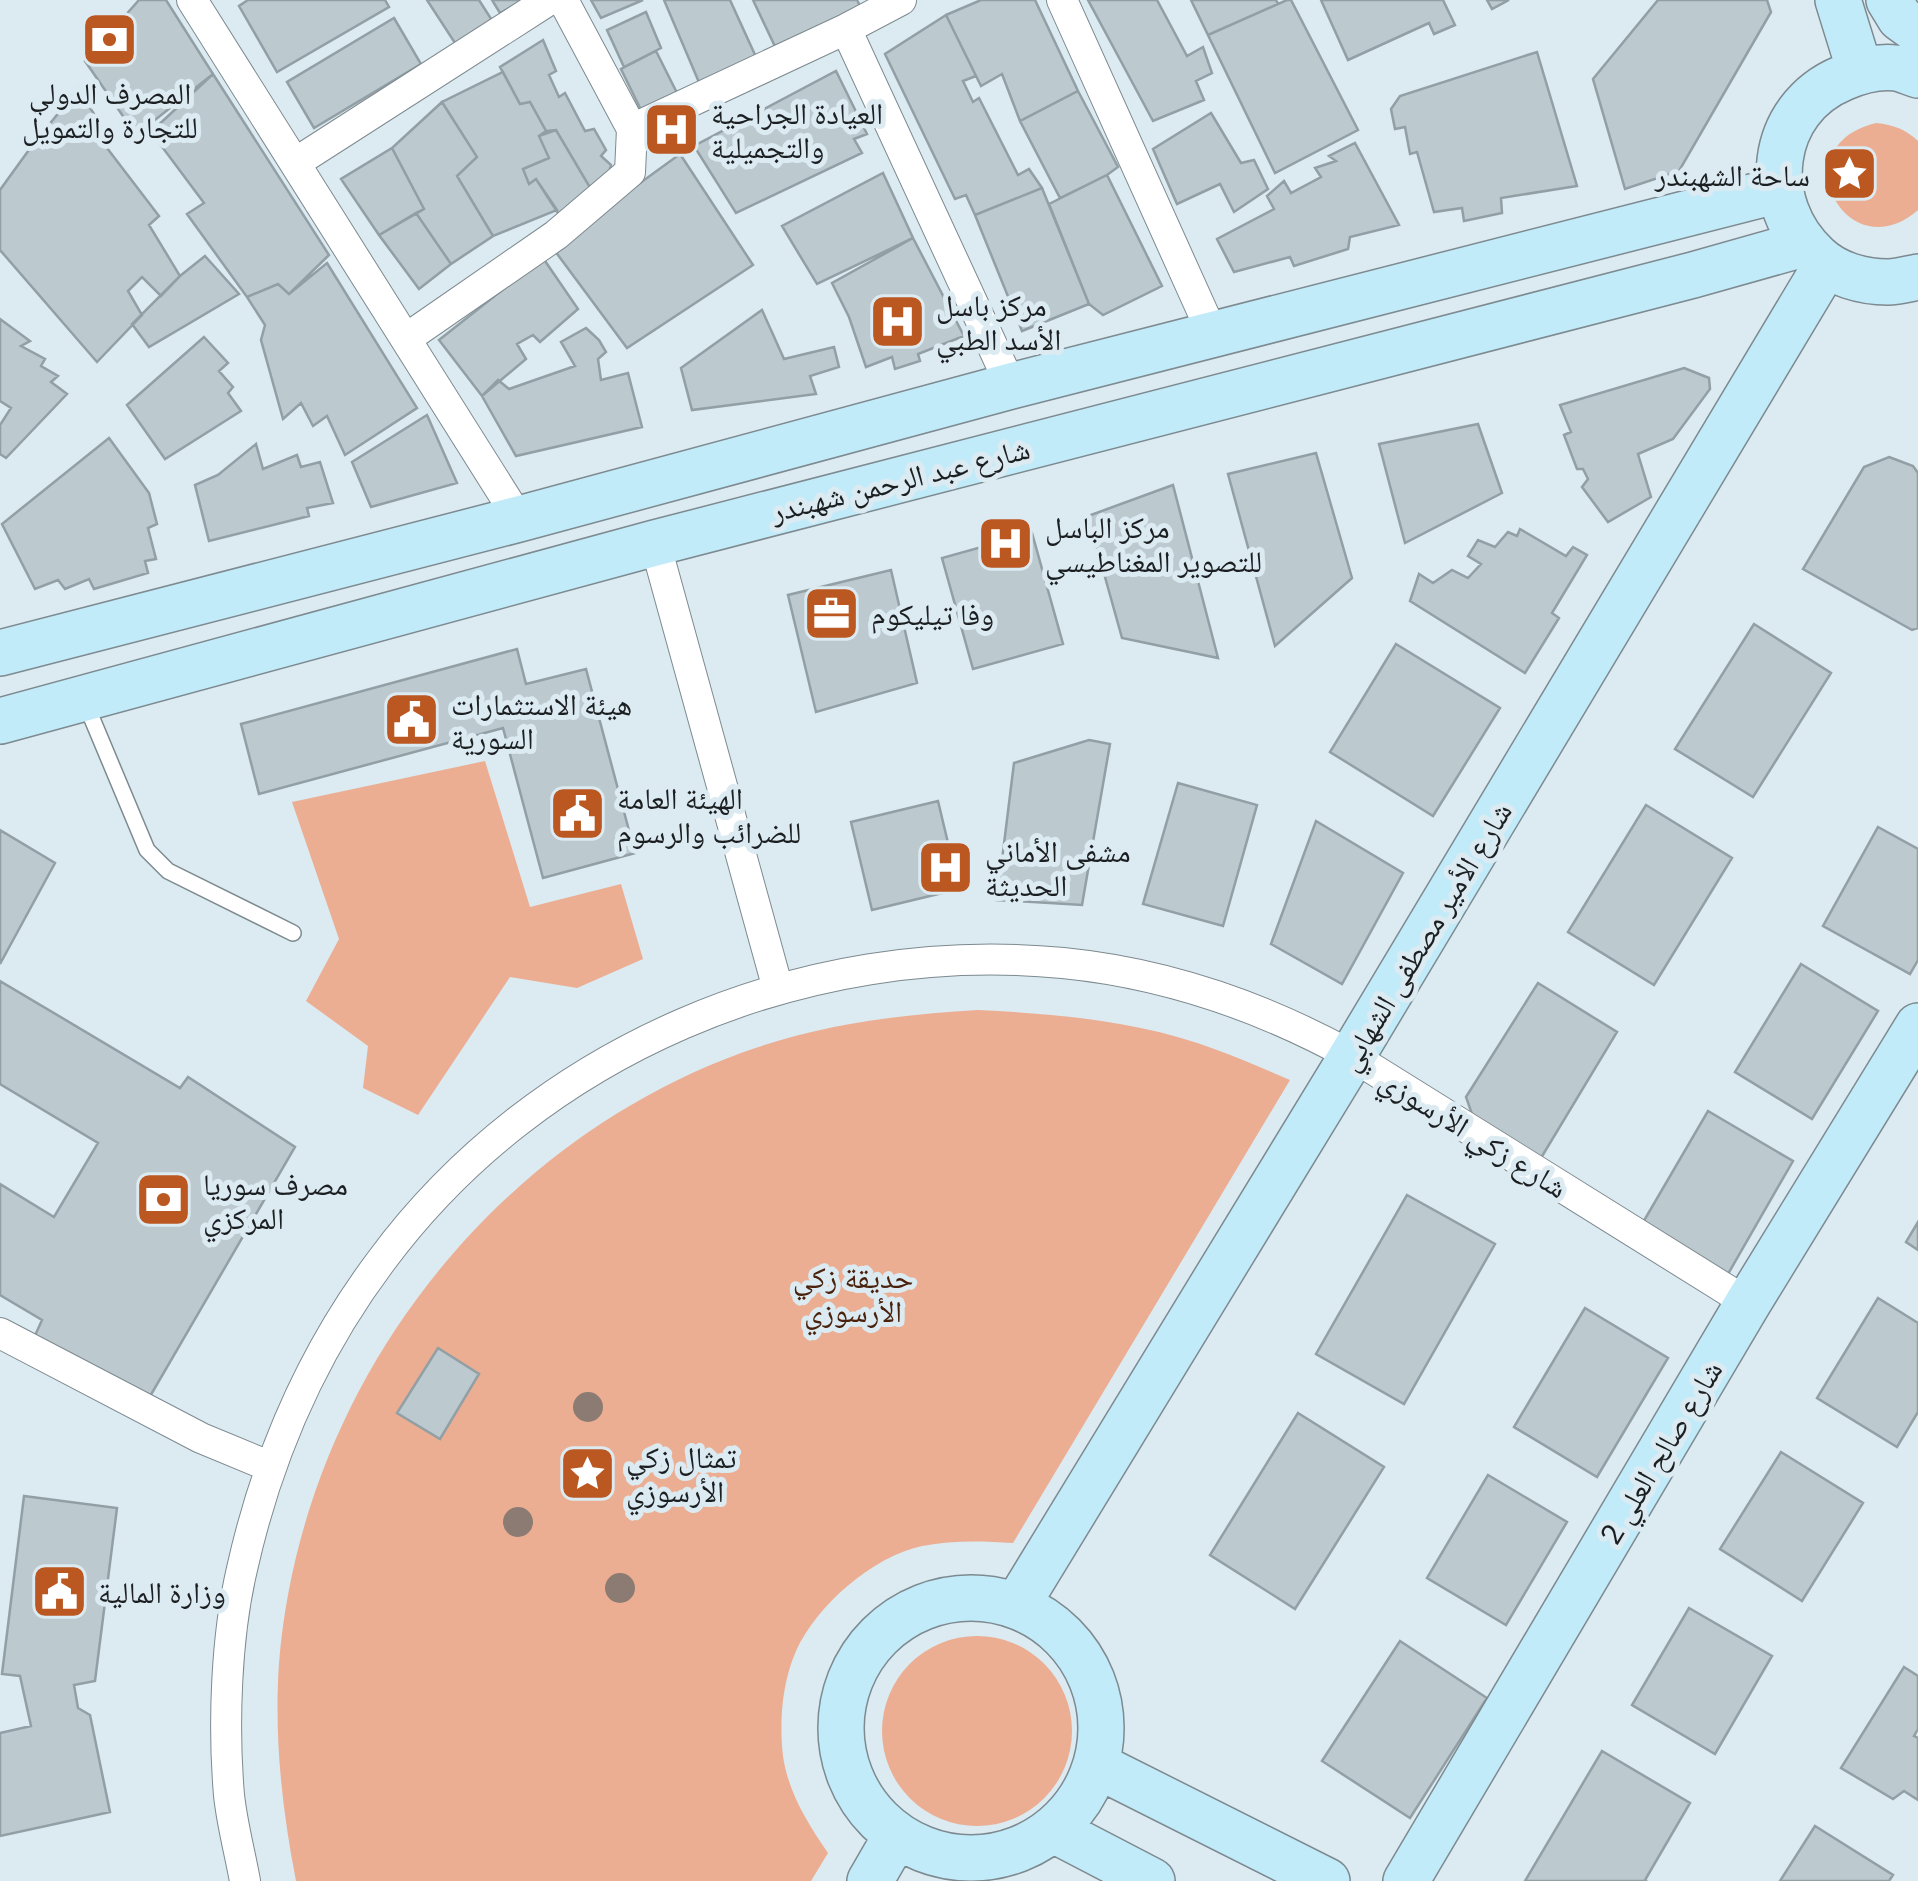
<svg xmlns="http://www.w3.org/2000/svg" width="1918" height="1881" viewBox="0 0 1918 1881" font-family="'IBM Plex Sans','Noto Naskh Arabic',sans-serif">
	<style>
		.green { fill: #ebae93 }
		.building { fill: #bcc9cf; stroke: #929fa5; stroke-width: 2.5 }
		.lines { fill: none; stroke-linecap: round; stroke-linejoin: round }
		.lane-casing { stroke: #7d8a90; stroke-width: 18 }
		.street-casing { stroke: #7d8a90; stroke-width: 32 }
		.secondary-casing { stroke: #7d8a90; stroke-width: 48 }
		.lane { stroke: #fff; stroke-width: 15 }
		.street { stroke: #fff; stroke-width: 30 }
		.secondary { stroke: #c2ebfa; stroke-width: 45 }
		.tree { fill: #8b7b73 }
		.labels { text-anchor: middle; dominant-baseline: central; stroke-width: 10; stroke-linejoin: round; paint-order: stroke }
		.poi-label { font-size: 30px; fill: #1b1f22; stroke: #dceaf1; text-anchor: start }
		.street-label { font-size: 30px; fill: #1b1f22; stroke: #dceaf1 }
		.park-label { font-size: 30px; fill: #49210c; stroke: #dceaf1 }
	</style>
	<rect width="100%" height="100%" fill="#dceaf1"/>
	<!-- green -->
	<path class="green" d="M1876,123C1894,125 1905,129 1918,141V210C1847,272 1780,146 1876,123Z
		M485,761L530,907L621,884L643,959L577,988L510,977L418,1115L363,1088L368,1046L306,1001L339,939L292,802Z
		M978,1010C1059,1014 1141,1021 1217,1050C1242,1059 1266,1070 1290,1080L1013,1543C983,1541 952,1540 922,1546C872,1557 817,1605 796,1651C782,1683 779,1722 783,1756C788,1792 808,1824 828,1853L811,1881H296C282,1809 274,1737 279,1663C301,1392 485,1147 741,1053C821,1024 895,1015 978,1010Z
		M882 1731a95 95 0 1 1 190 0a95 95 0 1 1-190 0Z"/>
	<!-- building -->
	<path class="building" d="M139,0H166L213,74L136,135L85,61Z
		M248,0H385L389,7L277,72L239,6Z
		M427,0H479L497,28L455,43Z
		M492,0H524L500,13Z
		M591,0H643L601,18Z
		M664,0H730L756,57L701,87Z
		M753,0H857L863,12L780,57Z
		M981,0H1035L1078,91L1020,121L1002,74L981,86L946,15Z
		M1088,0H1157L1187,56L1203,47L1212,73L1196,81L1204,100L1153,121Z
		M1191,0H1276L1278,4L1208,35Z
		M1287,0H1291L1358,130L1275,173L1208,35Z
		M1321,0H1443L1455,25L1434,34L1429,23L1348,60Z
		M1487,0H1509L1492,9Z
		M1658,0H1767L1771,12L1679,171L1625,189L1593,79Z
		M646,12L661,48L624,67L607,30Z
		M946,15L976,76L963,81L973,102L979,98L1018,175L1029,169L1042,188L975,215L966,195L955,199L885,54Z
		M394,18L421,64L314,128L287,82Z
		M543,40L556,71L549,75L559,97L565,93L585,131L594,129L606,150L601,156L611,165L605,189L595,196L556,130L546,131L530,102L520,104L500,67Z
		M656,51L679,97L643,114L621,69Z
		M1537,52L1577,186L1501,198L1502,213L1464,221L1462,208L1434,212L1417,152L1410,154L1405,127L1395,129L1391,109L1400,96Z
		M836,71L867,134L854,139L862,153L736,213L694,146Z
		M503,72L520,104L530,102L546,131L539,136L549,158L523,169L529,184L536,179L557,210L493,236L457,176L477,157L442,102Z
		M213,74L329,255L289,294L278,284L247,297L187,214L204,203L151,132Z
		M78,89L110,139L107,148L159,216L149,225L180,276L161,296L142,277L128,291L142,315L97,362L0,250V190L31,147Z
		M1078,91L1118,167L1107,175L1060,198L1020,121Z
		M442,102L477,157L457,176L493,236L451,264L416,213L424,209L392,148Z
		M1211,113L1241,163L1254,160L1268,189L1234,212L1220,184L1177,204L1153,149Z
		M556,130L595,196L563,221L536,179L529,184L523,169L549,158L539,136Z
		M1355,143L1399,225L1350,237L1348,249L1294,266L1290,257L1234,272L1217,239L1274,209L1267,196L1284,181L1291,193L1321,177L1315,168L1336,161L1329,156Z
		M392,148L424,209L379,235L341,179Z
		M680,154L753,265L627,348L552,247Z
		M883,173L913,238L817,284L782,226Z
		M1107,175L1162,286L1103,315L1089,304L1049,204Z
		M1042,188L1089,304L1022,331L975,215Z
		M416,213L451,264L419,289L379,235Z
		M913,238L964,336L918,354L920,361L895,369L892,357L866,367L849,317L832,283Z
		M205,256L239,294L149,347L132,324L180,276Z
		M543,258L578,309L540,342L533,335L517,344L526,359L482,396L439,340Z
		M327,263L417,408L345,455L327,416L313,426L301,403L283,419L261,340L265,325L247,297L278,284L289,294Z
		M762,310L784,359L834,347L839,367L810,376L816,394L692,410L681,368Z
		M0,319L30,341L21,346L45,359L41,366L58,376L51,382L67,394L6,458L0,454V425L11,408L0,401Z
		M586,328L599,340L606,352L598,359L601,380L628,373L642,427L516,456L482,396L498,380L509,389L575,366L561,342Z
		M204,337L228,363L219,371L233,387L228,393L241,411L165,459L127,405Z
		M1684,368L1709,378L1710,389L1673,439L1638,454L1651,497L1608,522L1582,487L1588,479L1583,469H1577L1564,435L1571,432L1560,405Z
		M427,415L457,483L371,507L352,462Z
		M1478,424L1502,493L1405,543L1379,444Z
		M109,438L149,493L157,524L148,528L156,559L145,561L148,573L94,589L89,579L65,589L58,580L35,589L2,524Z
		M256,444L263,469L297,455L301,467L320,462L333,503L307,508L309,516L209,541L195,485L218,475Z
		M1316,453L1352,578L1275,646L1228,474Z
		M1889,457L1913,466L1918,473V628L1912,630L1803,569L1864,467Z
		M1173,485L1218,658L1122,638L1088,516Z
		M1520,529L1566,556L1573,547L1587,555L1552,613L1559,618L1525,673L1410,601L1419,574L1433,583L1452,570L1468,578L1481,564L1468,556L1478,540L1495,547L1508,532L1517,536Z
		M1032,533L1063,644L973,669L942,558Z
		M891,570L917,683L816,712L788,595Z
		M1754,624L1831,673L1753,797L1675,749Z
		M1396,644L1500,708L1433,816L1330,752Z
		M517,649L526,684L586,669L635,853L543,878L503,728L259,794L241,724Z
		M1089,740L1110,744L1082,905L997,900L1014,763Z
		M1178,783L1257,805L1223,926L1143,904Z
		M938,801L959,889L872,910L851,822Z
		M1646,805L1732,858L1654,985L1568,932Z
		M1316,821L1403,873L1342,984L1271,944Z
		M1878,827L1918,849V960L1910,974L1823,926Z
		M0,830L55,863L0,964Z
		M1801,964L1878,1011L1812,1119L1735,1072Z
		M0,981L180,1088L188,1077L295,1147L145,1405L33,1340L42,1320L0,1295V1184L54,1217L98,1143L0,1084Z
		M1538,983L1617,1032L1541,1158L1473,1117L1466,1097Z
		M1708,1111L1793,1161L1728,1274L1642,1224Z
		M1407,1195L1495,1244L1404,1404L1316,1354Z
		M1918,1222V1250L1906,1242Z
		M1878,1298L1918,1323V1412L1897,1447L1817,1398Z
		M1585,1308L1668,1358L1597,1477L1514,1427Z
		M438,1348L479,1374L440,1439L397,1413Z
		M1298,1413L1384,1467L1295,1609L1210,1555Z
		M1781,1452L1863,1503L1802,1601L1720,1549Z
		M1488,1475L1567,1522L1506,1625L1427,1578Z
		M24,1496L117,1508L95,1681L74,1685L78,1708L90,1715L110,1812L0,1836V1733L31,1726L20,1676L2,1674Z
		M1689,1608L1772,1656L1715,1754L1632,1705Z
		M1400,1641L1487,1698L1410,1818L1322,1761Z
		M1904,1667L1918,1676V1729L1914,1736L1918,1738V1800L1904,1791L1893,1799L1841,1768Z
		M1602,1751L1690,1803L1645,1880L1647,1881H1525Z
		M1815,1826L1893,1875L1889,1881H1780Z"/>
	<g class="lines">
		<defs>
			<path id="lane" d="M85,702L147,850L168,871L293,933"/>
			<path id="street" d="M192,0L519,519
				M563,0L632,129
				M1062,0L1213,335
				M846,29L1011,386
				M295,163L549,0
				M407,338L556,235L630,172L632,129L846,29L901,0
				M655,543L778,989
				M0,1333L201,1438L271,1467
				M245,1881C240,1853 232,1824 229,1795C223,1725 226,1637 242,1569C267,1457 312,1353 381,1261C537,1050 804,938 1063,963C1164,973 1263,1007 1352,1056L1748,1303"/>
			<path id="secondary" d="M1838,0L1860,71
				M1889,0L1900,18L1918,31
				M1918,75C1911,73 1903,69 1896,68C1878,66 1859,71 1843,78C1768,109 1759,204 1817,257C1835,274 1862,282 1888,282C1897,282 1908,279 1918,277
				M0,653L519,519L1011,386L1779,190
				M0,721L655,543L1693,275L1803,244
				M841 1728a130 130 0 1 1 260 0a130 130 0 1 1-260 0Z
				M1017,1605L1352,1056L1826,265
				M1096,1765L1327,1881
				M1054,1830L1152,1881
				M870,1881L896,1836
				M1406,1881L1748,1303L1918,1026"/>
		</defs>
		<!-- lane casing -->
		<use href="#lane" class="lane-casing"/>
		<!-- street casing -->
		<use href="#street" class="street-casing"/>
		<!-- secondary casing -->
		<use href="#secondary" class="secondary-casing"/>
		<!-- lane -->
		<use href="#lane" class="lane"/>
		<!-- street -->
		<use href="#street" class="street"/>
		<!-- secondary -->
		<use href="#secondary" class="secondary"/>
	</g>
	<!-- trees -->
	<g class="tree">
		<circle cx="588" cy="1407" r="15"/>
		<circle cx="518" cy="1522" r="15"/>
		<circle cx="620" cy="1588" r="15"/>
	</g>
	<!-- icons -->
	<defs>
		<symbol id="bank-square" viewBox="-11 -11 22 22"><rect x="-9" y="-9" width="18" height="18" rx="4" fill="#bb5720" stroke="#dceaf1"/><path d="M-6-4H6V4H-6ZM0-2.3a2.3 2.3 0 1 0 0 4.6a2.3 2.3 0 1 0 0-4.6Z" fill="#fff"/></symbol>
		<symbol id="hospital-square" viewBox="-11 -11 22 22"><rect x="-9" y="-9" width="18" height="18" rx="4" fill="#bb5720" stroke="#dceaf1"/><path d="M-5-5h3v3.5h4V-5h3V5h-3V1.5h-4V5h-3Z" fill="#fff"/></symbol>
		<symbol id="sight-square" viewBox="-11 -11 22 22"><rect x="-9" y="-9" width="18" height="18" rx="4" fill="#bb5720" stroke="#dceaf1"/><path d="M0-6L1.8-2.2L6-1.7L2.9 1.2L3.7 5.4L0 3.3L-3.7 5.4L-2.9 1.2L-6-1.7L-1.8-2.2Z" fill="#fff"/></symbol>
		<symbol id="office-square" viewBox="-11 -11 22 22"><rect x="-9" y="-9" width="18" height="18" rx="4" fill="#bb5720" stroke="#dceaf1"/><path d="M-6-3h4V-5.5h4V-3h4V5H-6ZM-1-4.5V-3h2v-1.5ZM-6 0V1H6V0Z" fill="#fff"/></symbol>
		<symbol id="civic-square" viewBox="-11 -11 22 22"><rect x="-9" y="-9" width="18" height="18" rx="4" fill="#bb5720" stroke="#dceaf1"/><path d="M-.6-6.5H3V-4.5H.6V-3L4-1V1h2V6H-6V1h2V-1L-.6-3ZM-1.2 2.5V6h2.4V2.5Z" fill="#fff"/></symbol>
	</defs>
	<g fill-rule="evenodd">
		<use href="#bank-square" x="78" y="8" width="63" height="63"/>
		<use href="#hospital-square" x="640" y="98" width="63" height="63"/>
		<use href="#sight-square" x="1818" y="142" width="63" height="63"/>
		<use href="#hospital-square" x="866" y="290" width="63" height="63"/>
		<use href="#hospital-square" x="974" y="512" width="63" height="63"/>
		<use href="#office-square" x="800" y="582" width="63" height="63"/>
		<use href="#civic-square" x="380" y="688" width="63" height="63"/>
		<use href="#civic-square" x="546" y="782" width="63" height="63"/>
		<use href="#hospital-square" x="914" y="836" width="63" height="63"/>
		<use href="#bank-square" x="132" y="1168" width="63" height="63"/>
		<use href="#sight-square" x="556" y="1442" width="63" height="63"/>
		<use href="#civic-square" x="28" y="1560" width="63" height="63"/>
	</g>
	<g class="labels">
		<!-- poi labels -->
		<g class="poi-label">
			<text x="110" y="92" text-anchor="middle">المصرف الدولي<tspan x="110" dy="34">للتجارة والتمويل</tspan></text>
			<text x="711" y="112">العيادة الجراحية<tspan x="711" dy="34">والتجميلية</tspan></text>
			<text x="1810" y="174" text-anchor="end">ساحة الشهبندر</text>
			<text x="936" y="304">مركز باسل<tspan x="936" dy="34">الأسد الطبي</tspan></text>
			<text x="1045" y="526">مركز الباسل<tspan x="1045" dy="34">للتصوير المغناطيسي</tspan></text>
			<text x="871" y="613">وفا تيليكوم</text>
			<text x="451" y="703">هيئة الاستثمارات<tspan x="451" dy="34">السورية</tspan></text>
			<text x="617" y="797">الهيئة العامة<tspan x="617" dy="34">للضرائب والرسوم</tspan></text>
			<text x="985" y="850">مشفى الأماني<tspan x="985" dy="34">الحديثة</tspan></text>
			<text x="203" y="1183">مصرف سوريا<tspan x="203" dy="34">المركزي</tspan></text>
			<text x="626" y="1456">تمثال زكي<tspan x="626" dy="34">الأرسوزي</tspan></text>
			<text x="98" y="1591">وزارة المالية</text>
		</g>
		<!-- street labels -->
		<g class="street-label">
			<text transform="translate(900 479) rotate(-14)">شارع عبد الرحمن شهبندر</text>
			<text transform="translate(1424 936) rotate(-59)">شارع الأمير مصطفى الشهابي</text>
			<text transform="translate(1474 1133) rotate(32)">شارع زكي الأرسوزي</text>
			<text transform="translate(1660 1452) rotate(-59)">شارع صالح العلي 2</text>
		</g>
		<!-- park labels -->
		<g class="park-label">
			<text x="853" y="1276">حديقة زكي<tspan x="853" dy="34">الأرسوزي</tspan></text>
		</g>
	</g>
</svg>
